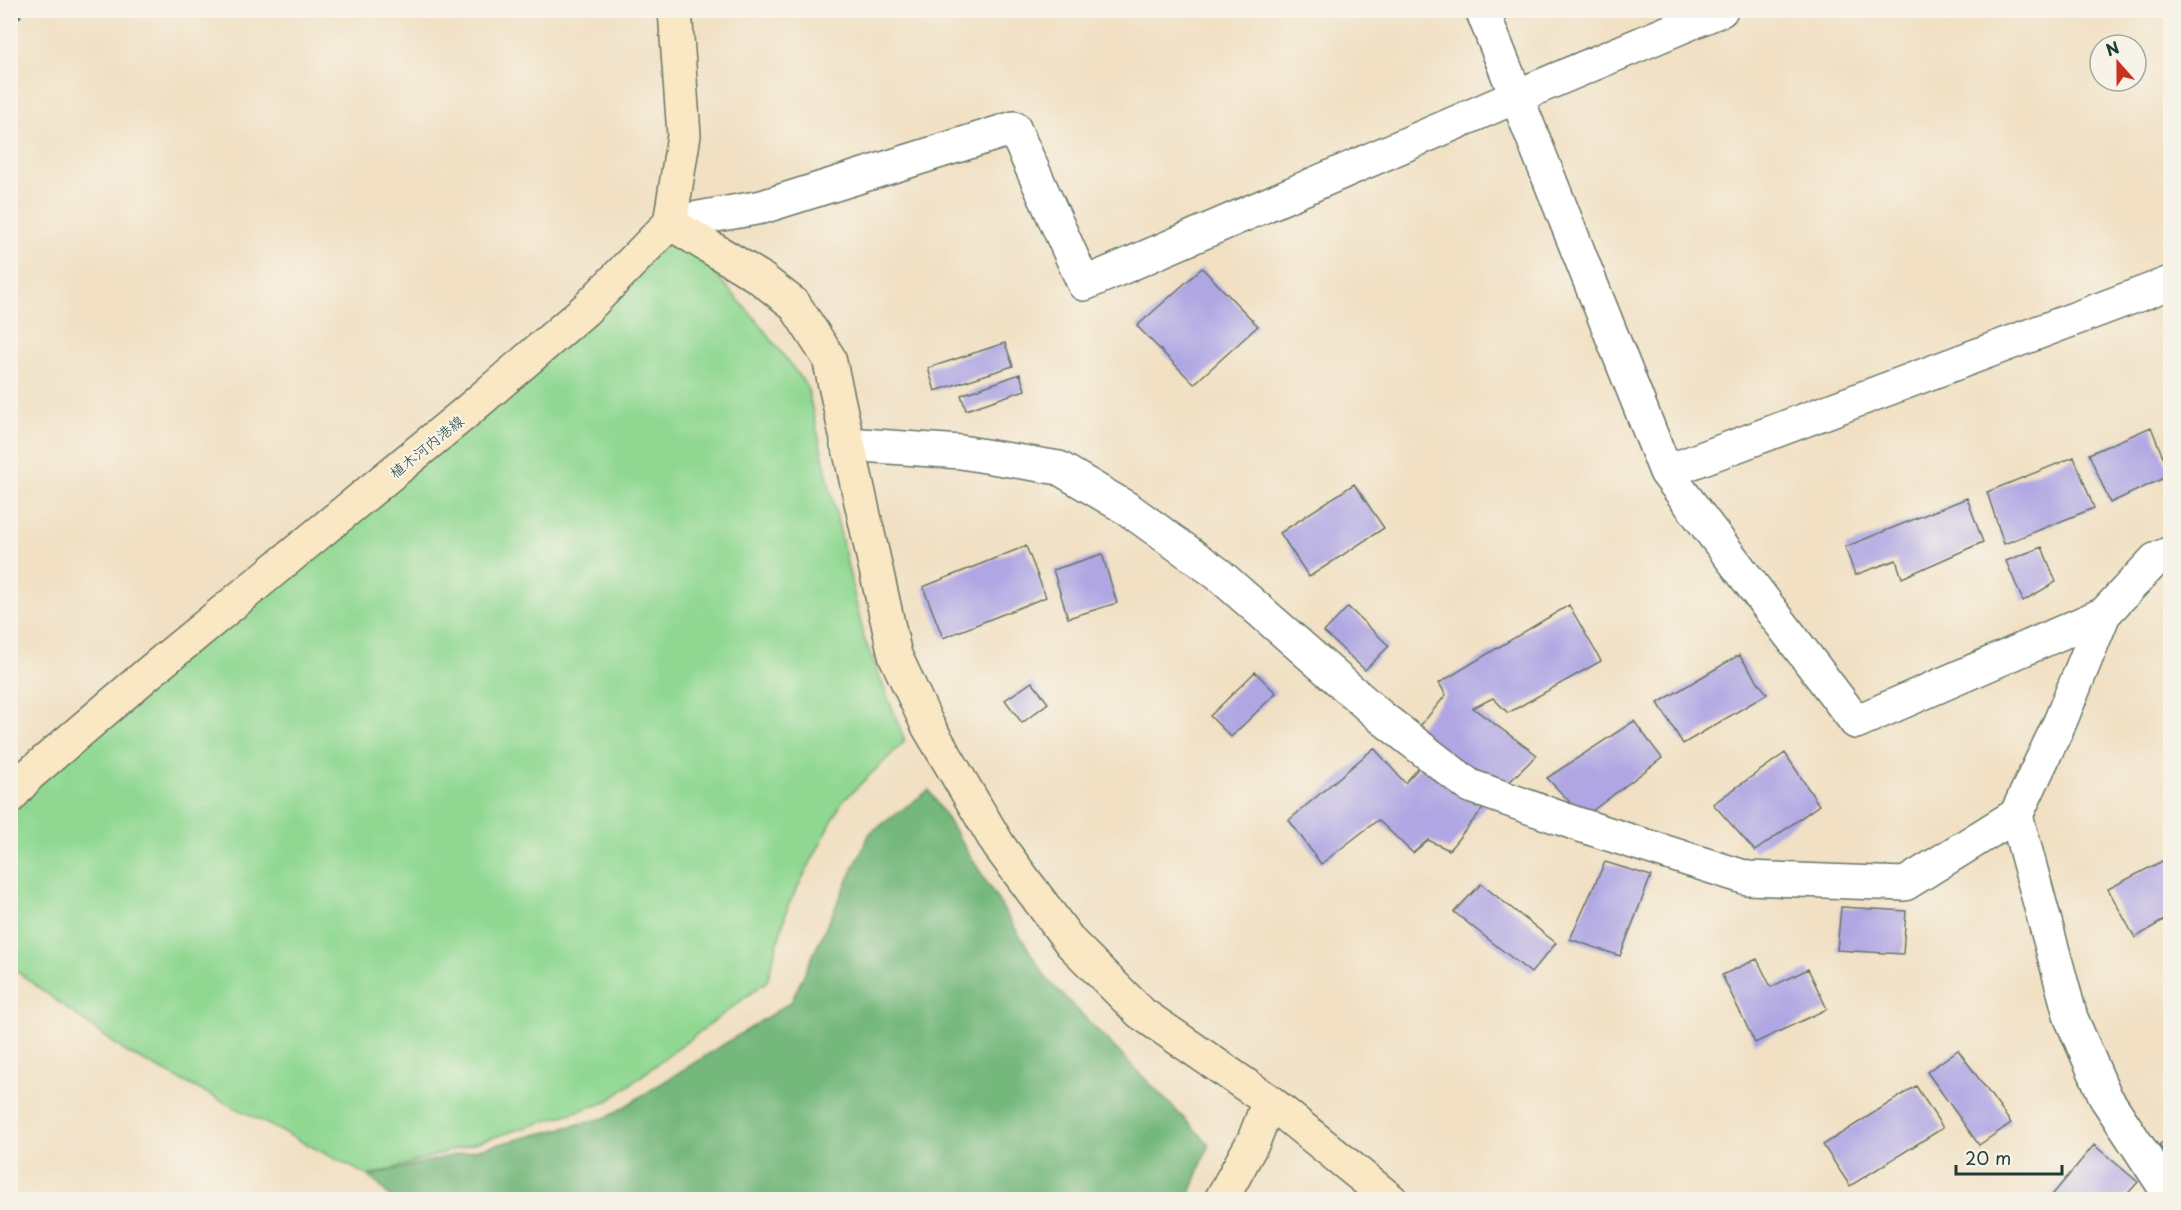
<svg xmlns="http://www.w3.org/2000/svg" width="2181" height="1210" viewBox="0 0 2181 1210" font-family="'Playpen Sans','Klee One',sans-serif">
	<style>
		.green { fill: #90d892; stroke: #588a63; stroke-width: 1.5 }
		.forest { fill: #74b87c; stroke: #4a7a58; stroke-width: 1.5 }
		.building { fill: #afa6e3 }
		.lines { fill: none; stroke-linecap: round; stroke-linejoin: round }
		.street-casing { stroke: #687666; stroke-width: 36 }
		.secondary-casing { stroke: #687666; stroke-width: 36 }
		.path { stroke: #687666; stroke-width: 4; stroke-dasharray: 4.5 4.5; stroke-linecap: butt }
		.street { stroke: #fff; stroke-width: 33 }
		.secondary { stroke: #fae7c3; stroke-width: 33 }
		.labels { text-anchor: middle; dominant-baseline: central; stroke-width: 4.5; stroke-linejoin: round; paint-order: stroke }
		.street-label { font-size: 15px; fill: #1f3d34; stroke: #f7f3e8 }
	</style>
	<rect width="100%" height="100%" fill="#f7f3e8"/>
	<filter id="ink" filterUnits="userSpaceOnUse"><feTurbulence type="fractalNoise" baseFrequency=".0167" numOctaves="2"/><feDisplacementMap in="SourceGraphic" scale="12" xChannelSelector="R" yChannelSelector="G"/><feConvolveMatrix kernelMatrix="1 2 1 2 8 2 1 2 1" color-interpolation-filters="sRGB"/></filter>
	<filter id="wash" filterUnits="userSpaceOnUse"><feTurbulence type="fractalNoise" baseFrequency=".008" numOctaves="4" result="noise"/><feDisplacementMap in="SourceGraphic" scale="24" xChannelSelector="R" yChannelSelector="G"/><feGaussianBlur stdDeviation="1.35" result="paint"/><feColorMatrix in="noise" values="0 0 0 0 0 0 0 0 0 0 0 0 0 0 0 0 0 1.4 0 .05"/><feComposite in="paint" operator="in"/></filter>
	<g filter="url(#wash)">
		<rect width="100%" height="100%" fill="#f1e0c3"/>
		<!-- green -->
		<path class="green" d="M670,223L757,321L807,386L864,638L905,741L842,802L788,906L767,981L607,1102L369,1176L126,1052L11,967V816L29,775Z"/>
		<!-- forest -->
		<path class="forest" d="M929,790L1047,979L1209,1144L1188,1199L394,1200L369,1176L608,1117L791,1002L870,833Z"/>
		<g id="blocks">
			<!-- building -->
			<path class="building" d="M1202,268L1258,326L1194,384L1137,326Z
				M1005,343L1013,366L935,391L928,368Z
				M1020,374L1025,390L966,410L961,395Z
				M2151,427L2170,475L2110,503L2089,454Z
				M2074,457L2094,508L2004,544L1987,492Z
				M1354,484L1384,528L1309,577L1280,533Z
				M1967,498L1983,542L1902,578L1896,560L1855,575L1845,547Z
				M1026,546L1046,597L943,638L923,587Z
				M2042,547L2056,582L2023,601L2006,561Z
				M1102,554L1117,603L1068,618L1053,570Z
				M1569,605L1601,661L1508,713L1493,698L1473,708L1537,755L1496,795L1415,732L1446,695L1439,683Z
				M1348,607L1389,646L1365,670L1324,632Z
				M1739,655L1767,694L1683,744L1658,703Z
				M1255,672L1276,693L1231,737L1210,716Z
				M1032,682L1048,703L1022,723L1005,700Z
				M1634,721L1662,758L1584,817L1547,778Z
				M1374,748L1405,783L1425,761L1486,805L1449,850L1428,840L1413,853L1378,820L1321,864L1289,820Z
				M1785,753L1819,805L1755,851L1713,804Z
				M2170,857V916L2135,938L2108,889Z
				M1605,862L1651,876L1620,956L1570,939Z
				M1481,884L1556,943L1531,973L1454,912Z
				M1841,907L1906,911L1903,954L1837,950Z
				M1757,959L1771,987L1808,969L1827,1009L1755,1043L1722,975Z
				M1958,1050L2011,1123L1979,1145L1927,1072Z
				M1916,1086L1943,1128L1850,1186L1823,1145Z
				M2170,1137V1161L2159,1145Z
				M2094,1145L2138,1182L2122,1200H2048Z"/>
		</g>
	</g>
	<g filter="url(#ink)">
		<use href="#blocks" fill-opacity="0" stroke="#687666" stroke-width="1.5"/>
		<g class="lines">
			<defs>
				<path id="street" d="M1482,10L1666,472L1856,722L2104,614
					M670,223L762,207L1014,128L1084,284L1515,97L1721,10
					M847,444L961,452L1059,468L1128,509L1217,573L1381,717L1470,786L1577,824L1747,878L1905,884L2016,815L2060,722L2104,614L2155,560L2170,553
					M1666,472L2170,283
					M2016,815L2071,1018L2106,1098L2170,1195"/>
				<path id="secondary" d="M670,223L759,277L794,304L829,358L895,655L928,726L999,846L1071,943L1141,1013L1269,1101L1254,1140L1221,1200
					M10,797L29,775L152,670L464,414L586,309L670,223L684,135L675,10
					M1269,1101L1391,1200"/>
			</defs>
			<!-- street casing -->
			<use href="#street" class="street-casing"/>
			<!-- secondary casing -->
			<use href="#secondary" class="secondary-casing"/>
			<!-- path -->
			<path class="path" d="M10,23L27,10"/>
			<!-- street -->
			<use href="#street" class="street"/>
			<!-- secondary -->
			<use href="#secondary" class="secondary"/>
		</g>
	</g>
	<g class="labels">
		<!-- street labels -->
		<g class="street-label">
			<text transform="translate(426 446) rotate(-39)">植木河内港線</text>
		</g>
	</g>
	<!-- margin -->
	<rect width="2181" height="1210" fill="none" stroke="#f7f3e8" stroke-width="36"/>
	<!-- north arrow -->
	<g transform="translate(2118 63) rotate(339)"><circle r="28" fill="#f7f3e8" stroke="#a1aaa0" stroke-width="1.5"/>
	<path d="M0-4.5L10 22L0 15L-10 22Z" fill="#c8321e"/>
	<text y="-9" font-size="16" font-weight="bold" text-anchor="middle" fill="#1f3d34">N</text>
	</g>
	<!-- scale -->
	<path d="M1956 1165v9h106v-9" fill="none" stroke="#1f3d34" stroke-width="3"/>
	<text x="1965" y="1165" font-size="18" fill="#1f3d34" stroke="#f7f3e8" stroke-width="4.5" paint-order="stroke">20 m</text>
</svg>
